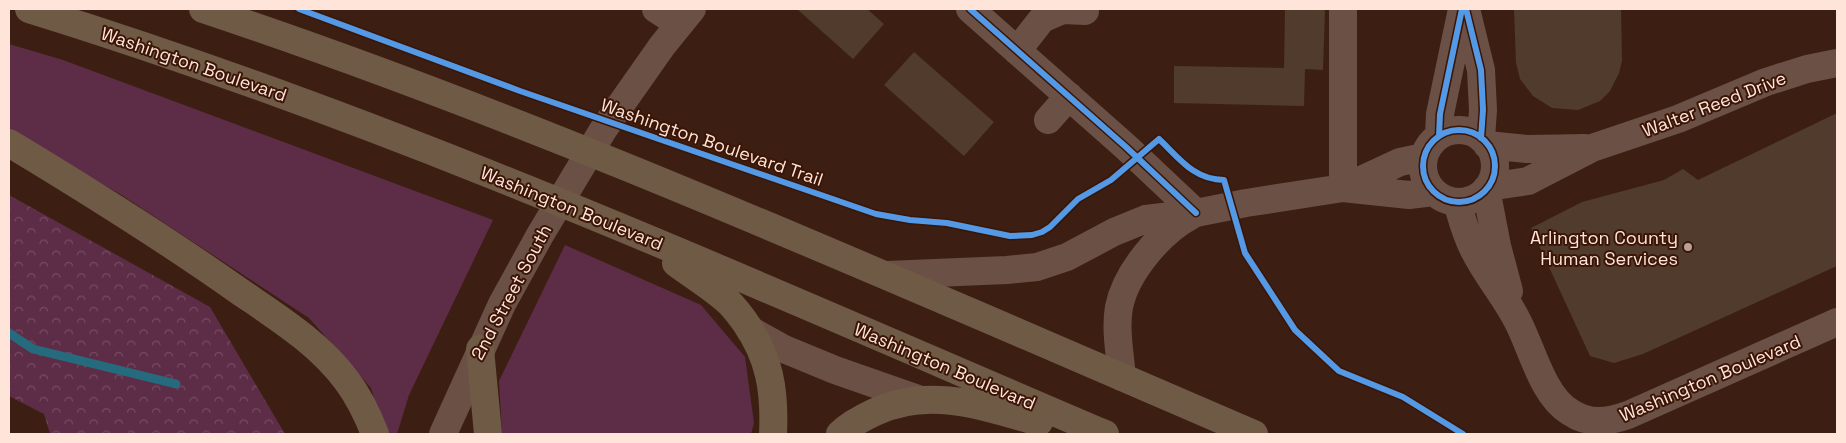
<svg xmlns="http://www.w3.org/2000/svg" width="1846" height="443" viewBox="0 0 1846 443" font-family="'Space Grotesk',sans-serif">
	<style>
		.grass { fill: #5d2d48 }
		.forest { fill: url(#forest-crowns) }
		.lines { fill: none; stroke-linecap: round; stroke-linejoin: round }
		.stream { stroke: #266a7d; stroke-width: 9 }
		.building { fill: #503b2c }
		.minor { stroke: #6b5045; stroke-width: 28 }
		.highway { stroke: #6f5a46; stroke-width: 28 }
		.cycleway-casing { stroke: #3b1505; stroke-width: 9 }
		.cycleway { stroke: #5399e6; stroke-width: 6 }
		.poi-dot { fill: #bb9f94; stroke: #3b1505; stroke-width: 2 }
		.labels { text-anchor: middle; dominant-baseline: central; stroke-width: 4; stroke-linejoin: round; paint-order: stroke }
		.street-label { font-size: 18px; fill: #ffe4da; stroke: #3b1505 }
		.poi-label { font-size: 18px; fill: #ffe4da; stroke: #3b1505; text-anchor: end }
	</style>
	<defs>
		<pattern id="forest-crowns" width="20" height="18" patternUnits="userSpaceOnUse" patternTransform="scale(1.25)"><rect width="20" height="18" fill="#5d2d48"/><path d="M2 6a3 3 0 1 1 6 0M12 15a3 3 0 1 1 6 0" fill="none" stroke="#754b62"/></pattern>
	</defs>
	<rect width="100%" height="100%" fill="#3c1f12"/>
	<!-- grass -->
	<path class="grass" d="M9,44L63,60L493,220L409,395L397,434H384L371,388L309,318L120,194L9,131Z
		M565,245L701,305L745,357L754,423L751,434H502L499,381Z"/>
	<!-- forest -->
	<path class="forest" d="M9,195L210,307L285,434H50L44,414L9,396Z"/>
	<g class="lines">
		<!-- stream -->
		<path class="stream" d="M9,333L33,349L176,384"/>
	</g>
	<!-- building -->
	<path class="building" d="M797,9H867L884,24L853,59Z
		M1285,9H1325L1323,70L1305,69L1304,106L1174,103V66L1284,68Z
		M1514,9H1621L1622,61L1619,73L1610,91L1600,101L1578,110L1552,108L1533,96L1520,79L1516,63Z
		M914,52L994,122L964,156L884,85Z
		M1837,113V266L1643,354L1614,363L1590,356L1531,228L1582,202L1664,180L1683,169L1698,180Z"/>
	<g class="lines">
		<!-- minor -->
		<path class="minor" d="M656,9L679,24
			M970,9L1126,147L1196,213
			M1466,9L1481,70L1483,110L1481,138
			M1017,51L1042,19L1063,10L1085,11
			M1048,120L1069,96
			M1423 166a36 36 0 1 1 72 0a36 36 0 1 1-72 0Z
			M1439,136L1440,114L1462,9
			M1487,145L1527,149L1585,148
			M1488,187L1528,181L1592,148L1678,119L1766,82L1807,69L1837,63
			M1343,188V9
			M1344,188L1400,162L1424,157
			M1486,189L1497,246L1509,291
			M1457,202C1462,219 1466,236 1475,252C1487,276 1505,296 1517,320C1532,348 1542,395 1570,412C1589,425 1608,422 1628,415L1837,322
			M887,275L1007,270L1037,267L1067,257L1114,232L1146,219L1196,213L1246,203L1343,188L1409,195L1434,192
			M750,330L784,349L835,370L918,399
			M1122,377C1120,354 1115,329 1119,307C1126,272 1161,231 1192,215
			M443,434L502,304L540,235L603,130L662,46L692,9"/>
		<!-- highway -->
		<path class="highway" d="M29,9C398,123 751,283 1105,434
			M203,9C485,103 757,220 1029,337C1104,370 1179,402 1254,434
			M9,143C87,190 164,238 239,291C277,317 319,343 347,381C359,397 368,416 375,434
			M676,263C692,275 710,286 725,299C733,305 739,314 745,322C770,358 775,391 773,434
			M480,349L488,434
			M840,434C850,424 862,418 875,412C930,386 985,407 1039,422"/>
		<defs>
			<path id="cycleway" d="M299,9L520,91L876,214L910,220L947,223L1010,236L1032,235L1042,232L1050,227L1078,199L1111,180L1159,139C1179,158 1194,180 1224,180L1245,253L1295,330L1339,371L1403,397L1463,434
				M970,9L1126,147L1196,213
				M1466,9L1481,70L1483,110L1481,138
				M1423 166a36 36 0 1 1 72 0a36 36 0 1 1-72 0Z
				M1439,136L1440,114L1462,9"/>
		</defs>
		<!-- cycleway casing -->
		<use href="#cycleway" class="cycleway-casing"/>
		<!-- cycleway -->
		<use href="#cycleway" class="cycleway"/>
	</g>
	<!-- markers -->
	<circle class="poi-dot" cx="1688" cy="247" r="5"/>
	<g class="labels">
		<!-- street labels -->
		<g class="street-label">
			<text transform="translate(194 64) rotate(19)">Washington Boulevard</text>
			<text transform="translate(1714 104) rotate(-21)">Walter Reed Drive</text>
			<text transform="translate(712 142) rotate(19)">Washington Boulevard Trail</text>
			<text transform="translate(572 208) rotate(22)">Washington Boulevard</text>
			<text transform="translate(511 292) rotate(-62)">2nd Street South</text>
			<text transform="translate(945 366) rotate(23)">Washington Boulevard</text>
			<text transform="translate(1710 378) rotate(-23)">Washington Boulevard</text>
		</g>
		<!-- poi labels -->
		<g class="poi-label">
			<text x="1678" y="237">Arlington County<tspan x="1678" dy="21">Human Services</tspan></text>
		</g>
	</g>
	<!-- border -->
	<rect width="1846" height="443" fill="none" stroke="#ffe4da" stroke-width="20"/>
</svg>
